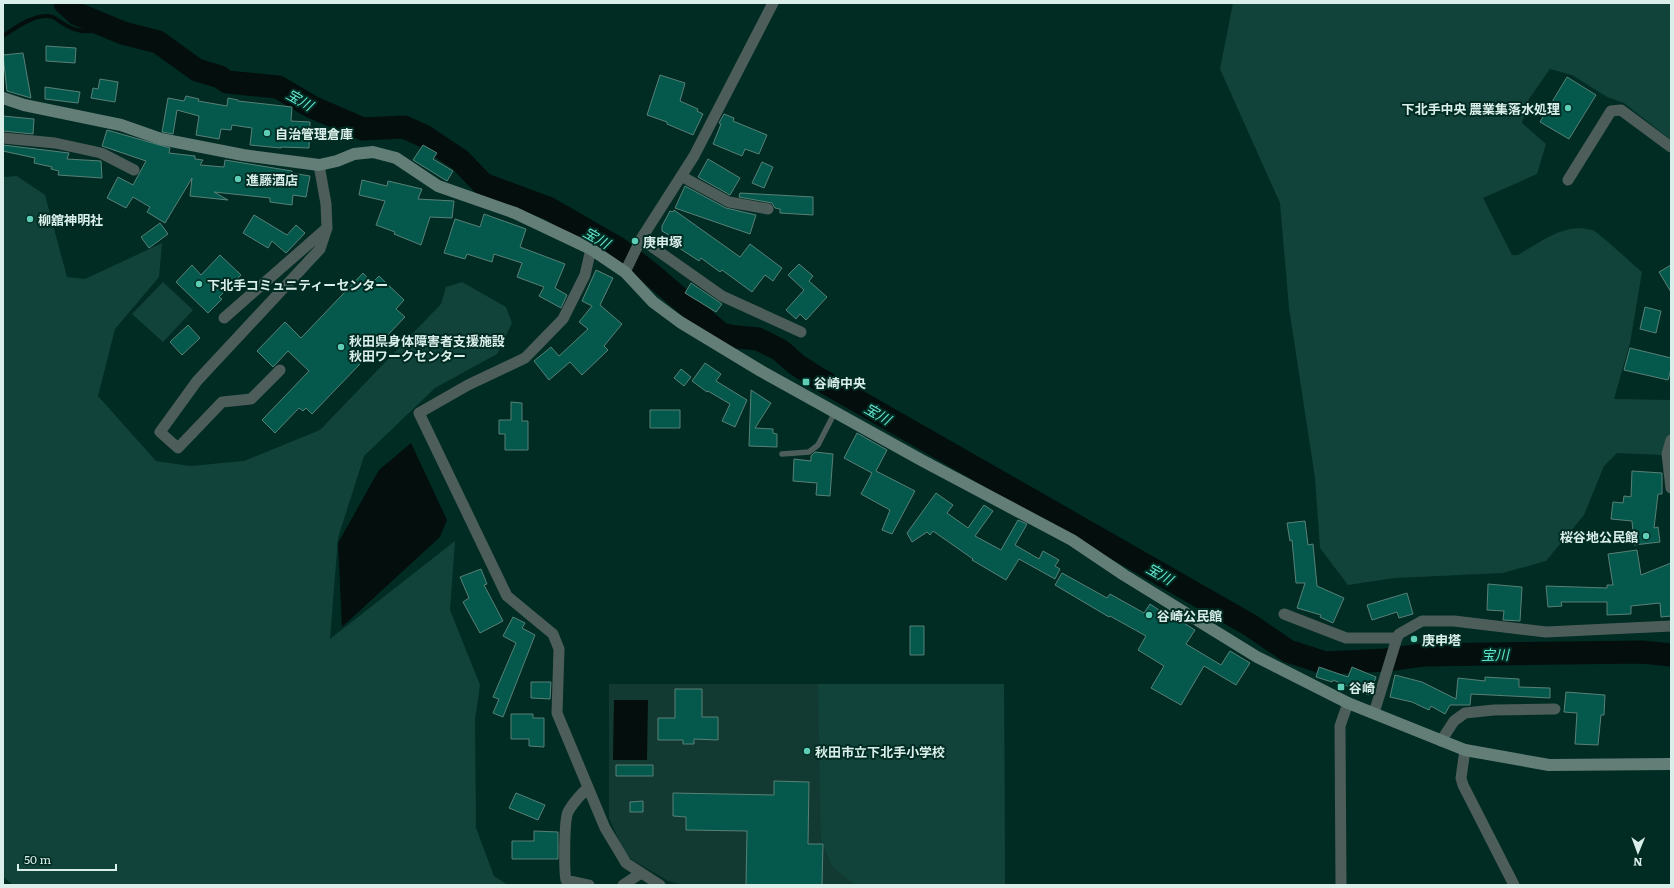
<svg xmlns="http://www.w3.org/2000/svg" width="1674" height="888" viewBox="0 0 1674 888" font-family="Literata,'Noto Sans JP',serif">
	<style>
		.built { fill: #123a32 }
		.green { fill: #11433a }
		.water { fill: #040e0c }
		.lines { fill: none; stroke-linecap: round; stroke-linejoin: round }
		.stream { stroke: #040e0c; stroke-width: 4 }
		.river { stroke: #040e0c; stroke-width: 23 }
		.building { fill: #05594c; stroke: #588077 }
		.lane { stroke: #4d5d59; stroke-width: 5.5 }
		.street { stroke: #4d5d59; stroke-width: 11 }
		.secondary { stroke: #637d77; stroke-width: 12 }
		.poi-dot { fill: #5eceb7; stroke: #012c24; stroke-width: 1.5 }
		.labels { text-anchor: middle; dominant-baseline: central; stroke-width: 4; stroke-linejoin: round; paint-order: stroke }
		.poi-label { font-size: 13px; font-weight: bold; fill: #daefe9; stroke: #012c24; text-anchor: start }
		.water-label { font-size: 14px; font-style: italic; fill: #63e8ce; stroke: #012c24 }
	</style>
	<rect width="100%" height="100%" fill="#012c24"/>
	<!-- built -->
	<path class="built" d="M609,684H1004L1005,885H684L668,881L626,856L609,818Z"/>
	<!-- green -->
	<path class="green" d="M1233,3H1671V140L1624,103L1607,97L1572,75L1550,69L1529,99L1522,123L1546,144L1537,174L1483,198L1512,255H1518C1540,242 1565,222 1592,230C1599,232 1634,266 1642,272L1630,343L1614,399L1670,400L1671,433L1661,455L1617,453L1604,466L1584,515L1546,561L1503,573L1395,578L1348,585L1320,548L1315,478L1289,308L1280,203L1220,69Z
		M17,176L45,195L67,277L85,279L162,243L159,277L115,329L98,396L156,461L190,466L244,461L320,430L441,304L446,287L462,282L506,307L512,323L497,354L435,388L364,456L338,538L330,639L455,541L450,610L480,685L475,720L476,828L494,876L508,885H13L3,877V177Z
		M163,282L193,310L163,342L132,314Z
		M818,684H1004L1005,885H855L832,866L821,840Z"/>
	<!-- water -->
	<path class="water" d="M411,443L447,520L440,537L342,627L338,543L379,470Z
		M614,700H648L647,760H613Z"/>
	<g class="lines">
		<!-- stream -->
		<path class="stream" d="M3,36C15,28 30,17 45,16C53,15 57,20 64,24C79,34 93,33 108,27"/>
		<!-- river -->
		<path class="river" d="M65,3L77,14L123,33L158,42L197,70L220,77L227,82L278,87L312,107L363,129L404,127L424,136L460,160L483,184L548,208L619,249L650,273L721,334L736,337L758,339L780,350L796,364L814,376L1250,625L1288,651L1325,663L1386,660L1423,655L1642,652L1671,655"/>
	</g>
	<!-- building -->
	<path class="building" d="M46,46L76,48L75,63L46,61Z
		M23,53L31,98L7,91L3,55Z
		M660,75L685,83L680,101L698,109L697,111L703,114L693,135L667,124V122L647,115Z
		M1567,77L1596,95L1569,139L1540,122Z
		M100,79L118,82L115,102L91,98L93,88L98,89Z
		M45,87L80,92L78,103L45,99Z
		M186,96L199,99L198,101L227,106L228,98L238,100V101L292,107L291,121L310,122L309,148L281,147V148L250,145L252,128L232,125L231,130L221,129L219,139L196,135L199,116L177,110L173,134L162,132L168,98L184,101Z
		M724,114L734,118L733,121L767,135L759,154L745,149L742,156L713,144L721,124L719,123Z
		M3,116L34,119L33,134L3,131Z
		M107,130L170,148L169,153L195,156V159L203,160L200,165L224,167L225,160L292,171V173L310,176L306,197L293,195L292,205L270,202V198L214,192L228,200L190,196L192,178L165,223L147,212L150,207L133,197L126,208L107,198L118,177L133,185L146,161L102,146Z
		M3,145L69,153L67,159L101,161L102,178L58,175L59,171L51,169L52,167L34,163L35,158L3,151Z
		M423,145L437,153L433,159L453,171L447,181L413,160Z
		M708,159L740,178L730,195L698,177Z
		M762,162L773,167L764,188L752,183Z
		M362,180L387,186L388,181L422,189L418,199L454,201L452,218L430,217L421,245L394,234L395,232L376,225L385,201L359,195Z
		M685,186L726,208L756,215L750,234L675,208Z
		M740,193L813,197V215L780,213V209L775,208L772,203L739,197Z
		M674,210L740,257L750,244L782,268L773,281L765,275L752,292L722,270L720,272L701,258L699,261L676,246L679,241L662,231V226L670,211L673,212Z
		M484,214L526,229L520,247L565,264L555,288L567,295L561,308L539,296L544,287L517,277L522,263L494,254L492,262L467,254L465,259L444,253L455,219L480,227Z
		M254,215L287,235L296,225L305,233L286,253L272,241L268,248L243,233Z
		M160,223L168,234L149,248L141,237Z
		M220,255L241,275L219,297L222,299L208,313L176,282L192,265L201,275Z
		M799,264L813,276L809,281L827,297L806,320L800,314L796,319L786,310L804,290L788,275Z
		M1671,265V292L1659,272Z
		M596,270L613,278L600,305L622,324L604,346L608,350L582,375L570,362L549,380L534,361L551,347L559,356L588,329L579,322L592,306L582,301Z
		M363,273L372,283L379,276L404,300L396,309L405,317L312,414L306,408L303,411L299,408L275,433L262,420L309,371L288,351L273,367L257,351L285,322L301,338Z
		M691,283L722,304L716,312L685,293Z
		M1645,307L1661,311L1656,333L1640,329Z
		M188,325L200,338L182,355L170,342Z
		M1630,348L1671,358V369L1668,380L1624,370Z
		M705,363L721,374L716,381L747,400L735,427L722,421L730,404L708,391L707,392L692,381Z
		M681,369L691,377L684,386L674,378Z
		M751,390L771,403L755,428L773,429V433L777,434V447L749,446Z
		M511,402L522,403V421H528V450H505V434H499V420H511Z
		M650,410H680V428H650Z
		M857,433L887,450L876,471L915,491L892,534L882,530L890,510L861,494L872,473L844,458Z
		M815,452L833,454L830,496L816,495L817,483L793,481L794,459L811,461V456Z
		M1632,471L1662,473V494H1658L1654,528L1658,527L1660,542L1634,545L1632,521L1611,519L1613,502L1623,503L1624,496L1631,497Z
		M936,493L953,505L947,513L968,528L984,505L993,511L975,536L1001,550L1018,520L1027,524L1015,545L1039,559L1043,551L1059,560L1055,566L1060,569L1055,579L1019,559L1006,580L972,560L973,559L933,531L930,535L927,532L912,542L907,533Z
		M1305,521L1308,545L1313,544L1317,586L1344,598L1333,623L1320,617L1321,615L1297,608L1305,583H1296L1292,540L1290,541L1287,523Z
		M1637,550L1641,575L1671,563V616L1661,617L1660,603L1631,606V614L1607,615V602H1561L1562,606L1548,607L1546,586L1607,588V585H1613L1608,554Z
		M481,569L487,584L484,585L503,621L480,633L463,602L469,598L460,577Z
		M1062,573L1107,598L1110,594L1144,613L1150,604L1168,616L1169,614L1195,630L1186,644L1221,665L1230,651L1250,663L1236,685L1204,666L1181,705L1151,688L1164,666L1138,650L1146,636L1110,616L1109,617L1055,585Z
		M1488,584L1522,587L1520,621L1503,620L1504,611L1487,610Z
		M1407,593L1413,614L1399,618L1397,612L1372,620L1367,605Z
		M513,617L525,623L522,628L535,635L503,717L493,713L499,699L493,697L516,643L503,636Z
		M910,626H924V655H910Z
		M1319,667L1348,677L1352,667L1376,677L1369,695L1333,680L1332,682L1316,677Z
		M1395,675L1422,682L1456,699L1458,678L1485,681V677L1519,679V687L1550,688V698L1471,694L1470,705H1450L1445,714L1431,706L1429,710L1412,702L1390,697Z
		M531,682H551L550,699L531,698Z
		M675,689H702V717H718V740L694,739V744H683V740H658V718H675Z
		M1566,692L1605,695L1604,715H1601L1598,745L1575,744L1577,713L1564,712Z
		M511,714H533V718H544V747L529,746V739H511Z
		M616,765H653V776H616Z
		M774,781L809,782L808,844H823L822,885H746L747,831L686,830V817L673,816V793L774,795Z
		M516,793L545,805L538,820L509,808Z
		M643,801V812H630V802Z
		M534,831L558,832V859H512V841H534Z"/>
	<g class="lines">
		<!-- lane -->
		<path class="lane" d="M782,454L809,452L818,445L835,412"/>
		<!-- street -->
		<path class="street" d="M3,138L55,143L101,153L134,170
			M681,176L729,202L768,209
			M1568,180L1611,111L1621,110L1671,147
			M641,239L722,296L801,332
			M591,249L585,275L563,319L525,358L468,385L419,413L507,596L553,634L559,649L557,713L605,828L626,863L660,885
			M625,272L641,239L694,156L773,3
			M224,318L327,228
			M280,370L251,399L222,402L178,448L160,432L197,381L320,249L327,228L326,204L319,165
			M1671,440L1667,454L1671,488
			M1284,614L1346,638H1397
			M1374,713L1397,638L1399,634L1422,621H1454L1546,632L1671,626
			M1441,741L1454,721L1465,713L1494,710L1555,709
			M1465,750L1461,778L1463,785L1514,885
			M588,787C581,795 573,802 568,812C564,820 564,870 566,880L589,885
			M623,885L641,873
			M1341,885L1340,726L1348,703"/>
		<!-- secondary -->
		<path class="secondary" d="M3,98L24,105L121,125L161,139L243,155L319,165L337,161L354,154L373,152L396,158L438,186L515,213L591,249L625,272L653,302L680,322L761,371L923,461L1072,540L1124,575L1257,657L1348,703L1465,750L1549,765L1671,764"/>
	</g>
	<!-- markers -->
	<g class="poi-dot">
		<circle cx="1568" cy="108" r="4"/>
		<circle cx="267" cy="133" r="4"/>
		<circle cx="238" cy="179" r="4"/>
		<circle cx="30" cy="219" r="4"/>
		<circle cx="635" cy="241" r="4"/>
		<circle cx="199" cy="284" r="4"/>
		<circle cx="341" cy="347" r="4"/>
		<rect x="802" y="378" width="8" height="8" rx="2"/>
		<circle cx="1646" cy="536" r="4"/>
		<circle cx="1149" cy="615" r="4"/>
		<circle cx="1414" cy="639" r="4"/>
		<rect x="1337" y="683" width="8" height="8" rx="2"/>
		<circle cx="807" cy="751" r="4"/>
	</g>
	<g class="labels">
		<!-- poi labels -->
		<g class="poi-label">
			<text x="1560" y="108" text-anchor="end">下北手中央 農業集落水処理</text>
			<text x="275" y="133">自治管理倉庫</text>
			<text x="246" y="179">進藤酒店</text>
			<text x="38" y="219">柳舘神明社</text>
			<text x="643" y="241">庚申塚</text>
			<text x="207" y="284">下北手コミュニティーセンター</text>
			<text x="349" y="340">秋田県身体障害者支援施設<tspan x="349" dy="15">秋田ワークセンター</tspan></text>
			<text x="814" y="382">谷崎中央</text>
			<text x="1638" y="536" text-anchor="end">桜谷地公民館</text>
			<text x="1157" y="615">谷崎公民館</text>
			<text x="1422" y="639">庚申塔</text>
			<text x="1349" y="687">谷崎</text>
			<text x="815" y="751">秋田市立下北手小学校</text>
		</g>
		<!-- water labels -->
		<g class="water-label">
			<text transform="translate(300 99) rotate(30)">宝川</text>
			<text transform="translate(597 237) rotate(30)">宝川</text>
			<text transform="translate(878 413) rotate(30)">宝川</text>
			<text transform="translate(1160 573) rotate(30)">宝川</text>
			<text transform="translate(1495 654) rotate(-1)">宝川</text>
		</g>
	</g>
	<!-- border -->
	<rect width="1674" height="888" fill="none" stroke="#daefe9" stroke-width="8"/>
	<!-- north arrow -->
	<g transform="translate(1638 852) rotate(181)" stroke="#012c24" stroke-width="3" paint-order="stroke">
	<path d="M0-3L7 15L0 10L-7 15Z" fill="#daefe9"/>
	<text y="-6" font-size="11" font-weight="bold" text-anchor="middle" fill="#daefe9">N</text>
	</g>
	<!-- scale -->
	<path d="M18 864v6h98v-6" fill="none" stroke="#daefe9" stroke-width="2"/>
	<text x="24" y="864" font-size="12" fill="#daefe9" stroke="#012c24" stroke-width="3" paint-order="stroke">50 m</text>
</svg>
